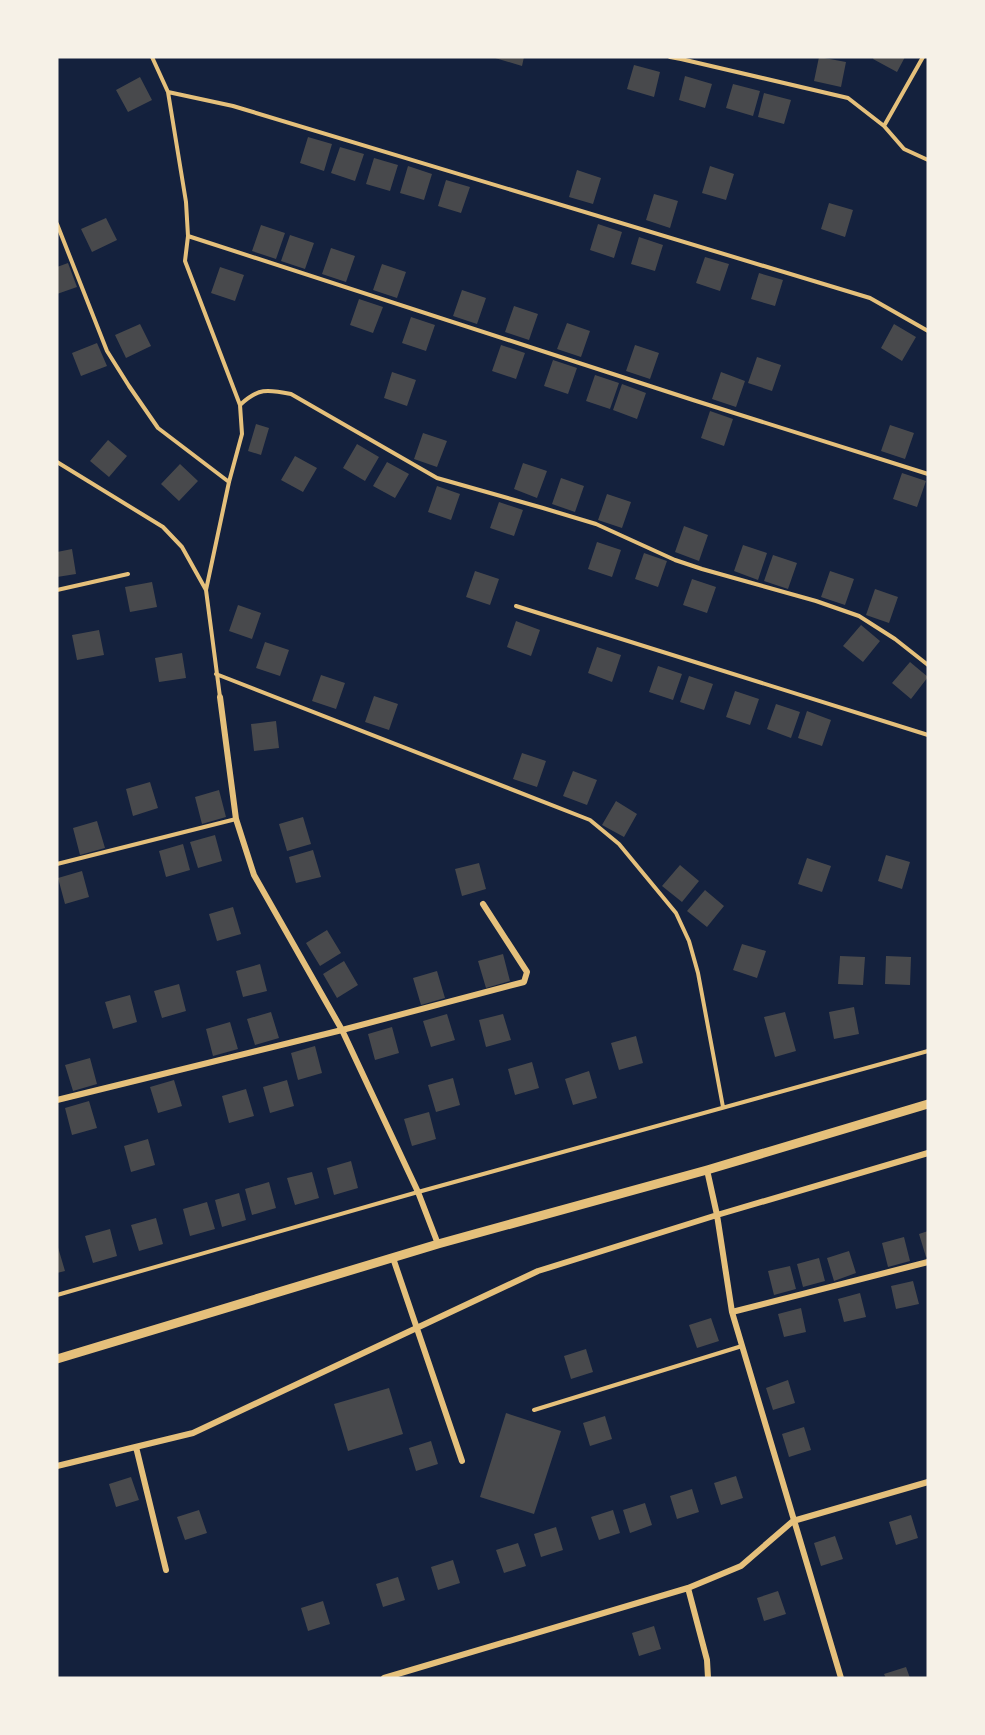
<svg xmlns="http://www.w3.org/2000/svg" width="985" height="1735" viewBox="0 0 985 1735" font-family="Raleway,sans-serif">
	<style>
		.building { fill: #48494c }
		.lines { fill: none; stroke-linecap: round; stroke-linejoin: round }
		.service { stroke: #e5c07b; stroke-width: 4 }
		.minor { stroke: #e5c07b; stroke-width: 6 }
		.tertiary { stroke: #e5c07b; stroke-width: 9 }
	</style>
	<rect width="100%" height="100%" fill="#14213d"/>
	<!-- building -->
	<path class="building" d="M492,57H524L522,66Z
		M819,57L846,62L841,87L814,81Z
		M874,57H905L897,72L873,59Z
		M634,65L660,72L654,97L627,89Z
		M685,76L712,84L705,108L679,100Z
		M140,77L152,100L128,112L116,90Z
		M733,84L760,91L753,116L726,108Z
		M764,93L791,100L784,124L758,117Z
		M308,137L332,144L324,171L300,163Z
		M340,147L364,154L355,181L331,173Z
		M374,158L398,165L390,191L366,184Z
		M408,166L432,174L424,200L400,193Z
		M710,166L734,174L726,200L702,193Z
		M577,170L601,178L593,204L569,197Z
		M446,180L470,187L461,213L438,206Z
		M654,194L678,201L670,228L646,220Z
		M829,203L853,210L845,237L821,229Z
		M106,218L117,240L92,252L81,229Z
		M598,224L622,232L614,258L590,250Z
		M261,225L285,233L276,259L252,251Z
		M290,235L314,243L305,269L281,261Z
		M639,237L663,245L655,271L631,264Z
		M331,248L355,256L346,282L322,274Z
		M705,257L729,264L720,291L696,283Z
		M68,263L77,287L57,294V267Z
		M382,264L406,272L397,298L373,290Z
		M220,267L244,275L235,301L211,293Z
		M759,273L783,280L775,306L751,299Z
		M462,290L486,298L477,324L453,316Z
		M359,299L383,307L373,333L350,325Z
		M514,306L538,314L529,340L505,332Z
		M411,317L435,325L426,351L402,343Z
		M567,323L590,331L581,357L557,349Z
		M140,324L151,346L126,358L115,335Z
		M894,324L916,337L902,361L881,348Z
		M97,343L107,366L81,376L72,353Z
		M501,345L525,353L516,379L492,371Z
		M635,345L659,353L650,379L626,371Z
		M757,357L781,365L772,391L748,383Z
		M553,360L577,368L568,394L544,386Z
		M392,372L416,380L407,406L384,398Z
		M721,372L745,381L736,407L712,399Z
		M595,375L619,383L610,409L586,401Z
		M622,384L646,393L637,419L613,410Z
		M710,411L733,419L724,446L701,438Z
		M256,424L269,428L261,455L248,451Z
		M890,425L914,433L905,459L881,451Z
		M423,433L447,441L437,467L414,459Z
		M108,440L127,456L109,477L90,461Z
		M357,444L379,457L365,481L343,468Z
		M295,456L317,468L303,492L281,480Z
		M387,462L409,474L395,498L373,486Z
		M523,463L547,471L537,498L514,489Z
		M180,464L198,481L179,501L161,484Z
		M902,473L926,481L917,507L893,499Z
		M561,478L584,486L575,512L552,504Z
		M437,486L460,494L451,520L428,512Z
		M607,494L631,502L622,528L598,520Z
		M499,502L523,510L514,536L490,528Z
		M684,526L708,535L699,561L675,552Z
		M597,542L621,550L612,577L588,569Z
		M743,545L767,553L758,580L734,571Z
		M72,549L76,574L57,577V552Z
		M644,553L667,561L658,587L635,579Z
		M773,555L797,563L788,589L764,581Z
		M475,571L499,579L490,605L466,597Z
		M830,571L854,579L845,605L821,597Z
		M692,579L716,587L707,613L683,605Z
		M152,582L157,607L130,612L125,587Z
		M875,589L898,597L889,623L866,615Z
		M238,605L261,613L252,639L229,631Z
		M516,621L540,630L531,656L507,647Z
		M861,625L880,641L863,662L843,646Z
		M99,630L104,655L77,660L72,635Z
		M265,642L289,650L280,676L256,668Z
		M597,647L621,655L612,682L588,673Z
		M182,653L186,678L159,682L155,658Z
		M910,662L928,677L911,699L892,683Z
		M658,666L682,674L673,700L649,692Z
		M321,675L345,683L336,709L312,701Z
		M689,676L713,684L704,710L680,702Z
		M735,691L759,699L750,725L726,717Z
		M374,696L398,704L389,730L365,722Z
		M776,704L800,712L791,738L767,729Z
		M807,711L831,720L822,746L798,738Z
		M276,721L279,748L254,751L251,724Z
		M522,753L546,761L537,787L513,779Z
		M573,771L597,780L587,805L563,796Z
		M150,782L158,808L133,816L126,789Z
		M219,790L226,817L202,824L195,797Z
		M616,801L637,814L624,837L602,825Z
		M303,817L311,844L287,851L279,824Z
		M97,821L105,848L80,855L73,828Z
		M215,835L222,861L198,868L190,842Z
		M183,844L190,870L166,877L159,851Z
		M313,850L321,877L296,883L289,857Z
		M886,855L910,862L902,889L878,881Z
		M807,858L831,866L822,892L798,884Z
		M479,863L486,889L462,896L455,869Z
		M680,865L699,881L682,902L662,886Z
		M82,871L89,897L65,904L58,878Z
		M705,890L724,906L707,927L687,911Z
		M233,907L241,934L217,941L209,914Z
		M327,930L341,953L320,966L306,943Z
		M742,944L766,951L757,978L733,970Z
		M503,954L510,981L486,988L478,961Z
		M840,956L865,957L863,985L838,984Z
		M886,956L911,957L910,985L885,984Z
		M344,961L358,985L337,998L323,974Z
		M260,964L267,991L243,997L236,971Z
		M437,971L445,998L421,1005L413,978Z
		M179,984L186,1011L162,1018L154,991Z
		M130,995L137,1022L113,1029L105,1002Z
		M854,1007L859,1034L834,1039L829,1012Z
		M271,1012L279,1038L255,1045L247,1019Z
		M785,1012L796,1051L775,1057L764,1017Z
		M447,1014L455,1040L431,1047L423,1021Z
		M503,1014L511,1040L486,1047L479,1020Z
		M230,1022L238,1049L213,1056L206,1029Z
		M392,1027L399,1053L375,1060L368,1034Z
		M636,1036L643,1063L619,1070L611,1043Z
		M315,1046L322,1073L298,1080L291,1053Z
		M90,1058L97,1084L73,1091L65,1065Z
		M532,1062L539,1088L515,1095L508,1069Z
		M589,1071L597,1098L573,1105L565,1079Z
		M453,1078L460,1105L436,1112L428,1085Z
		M174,1080L182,1106L158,1113L150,1087Z
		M287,1080L294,1106L270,1113L263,1087Z
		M246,1089L254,1116L229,1123L222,1096Z
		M89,1101L97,1128L72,1135L65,1108Z
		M429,1112L436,1139L412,1146L404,1119Z
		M148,1139L155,1165L131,1172L124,1146Z
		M351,1161L358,1188L334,1195L327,1168Z
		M312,1172L319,1198L295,1205L287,1178Z
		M269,1182L276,1208L252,1215L245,1189Z
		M239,1193L246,1220L222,1227L215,1200Z
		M207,1202L215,1229L190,1236L183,1209Z
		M156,1218L163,1244L139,1251L131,1225Z
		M110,1229L117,1256L93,1263L85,1236Z
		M928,1231V1256L926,1257L919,1234Z
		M904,1237L910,1261L888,1267L882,1243Z
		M57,1244L65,1271L57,1273Z
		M849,1251L856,1273L834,1281L827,1258Z
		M819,1258L825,1281L803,1287L797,1264Z
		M790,1266L796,1289L774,1295L768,1271Z
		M913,1281L919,1304L896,1309L891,1286Z
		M860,1293L866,1317L844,1322L838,1299Z
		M801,1308L806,1332L784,1337L778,1314Z
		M711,1318L719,1341L697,1348L689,1325Z
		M586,1349L593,1372L571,1379L564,1356Z
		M788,1380L795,1403L773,1410L766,1388Z
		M389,1388L403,1434L348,1451L334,1404Z
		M506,1413L561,1431L534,1514L480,1497Z
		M605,1416L612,1439L590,1446L583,1423Z
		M804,1427L811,1450L789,1457L782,1434Z
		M431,1441L438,1464L416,1471L409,1448Z
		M736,1476L743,1498L721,1505L714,1483Z
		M131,1477L139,1500L116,1507L109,1484Z
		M692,1489L699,1512L677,1519L670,1496Z
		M645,1503L652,1525L630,1533L623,1510Z
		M199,1510L207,1533L185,1540L177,1517Z
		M613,1510L620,1533L599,1540L591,1517Z
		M911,1515L918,1538L896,1545L889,1522Z
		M556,1527L563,1550L541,1557L534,1534Z
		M835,1536L843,1559L821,1566L814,1543Z
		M518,1543L526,1566L504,1573L496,1550Z
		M453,1560L460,1583L438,1590L431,1567Z
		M398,1577L405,1600L383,1607L376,1584Z
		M778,1591L786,1614L764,1621L757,1598Z
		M323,1601L330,1624L308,1631L301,1608Z
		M654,1626L661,1649L639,1656L632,1633Z
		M906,1667L910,1678H886L884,1674Z"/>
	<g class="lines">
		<!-- service -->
		<path class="service" d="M152,57L168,92L186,202L188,236L185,261L240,405L242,434L229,482L206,590
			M670,57L681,59
			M681,57V59L848,98L884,126L904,149L928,160
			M168,92L233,106L870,298L928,331
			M884,126L923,57
			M57,224L107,351L129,386L158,428L229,482
			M188,236L693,400L928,474
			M240,405C258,388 267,389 291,394L437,478L543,508L596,524L675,560L702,569L816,601L859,616L895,639L928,665
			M57,462L163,527L182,547L206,590L220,697
			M57,590L128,574
			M516,606L928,735
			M216,674L590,820L619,844L676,913L689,941L698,973L723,1107
			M57,864L236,819
			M57,1295L418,1192L928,1051
			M534,1410L742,1346"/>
		<!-- minor -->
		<path class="minor" d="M220,697L236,819L254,875L342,1030L418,1192L438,1244
			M57,1100L342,1030L524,982L527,972L483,904
			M707,1170L717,1215L732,1312L841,1678
			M393,1258L462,1461
			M732,1312L928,1262
			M136,1447L166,1570
			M57,1466L193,1433L538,1271L717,1215L928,1153
			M688,1588L707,1660L708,1678
			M384,1678L688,1588L741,1566L793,1521L928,1482"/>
		<!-- tertiary -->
		<path class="tertiary" d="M57,1359L438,1244L707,1170L928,1104"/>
	</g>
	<!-- border -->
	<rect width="985" height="1735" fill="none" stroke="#f6f1e7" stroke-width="117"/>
</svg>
